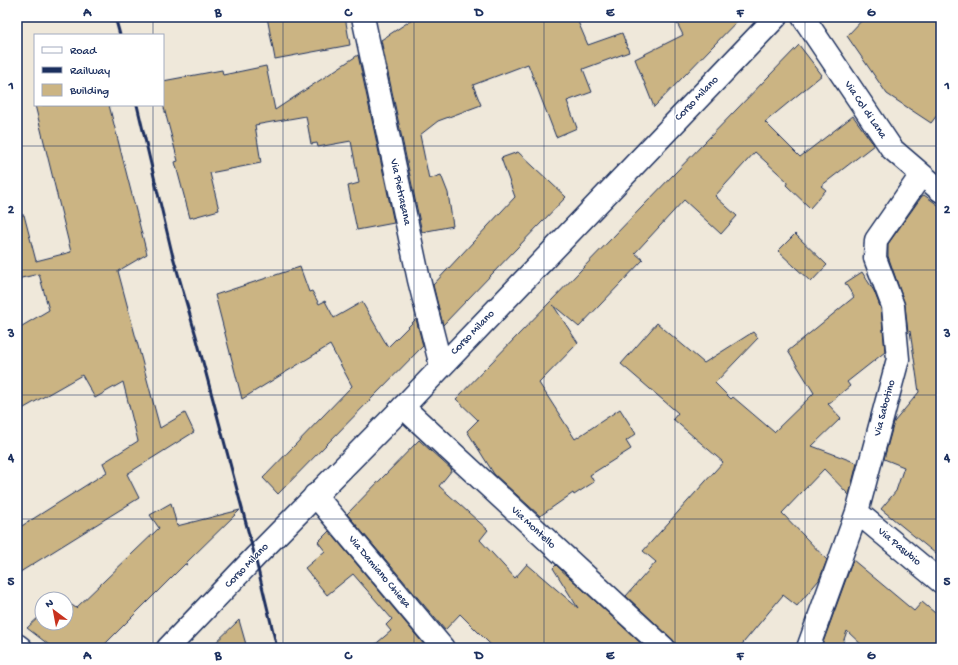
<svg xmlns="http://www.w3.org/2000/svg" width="958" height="665" viewBox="0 0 958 665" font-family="'Gochi Hand',sans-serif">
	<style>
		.building { fill: #cbb483; stroke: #1b2f5e }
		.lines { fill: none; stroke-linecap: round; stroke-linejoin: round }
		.street-casing { stroke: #1b2f5e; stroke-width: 25 }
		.secondary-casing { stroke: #1b2f5e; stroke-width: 25 }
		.street { stroke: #fff; stroke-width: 22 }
		.secondary { stroke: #fff; stroke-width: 22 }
		.rail { stroke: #1b2f5e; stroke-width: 3 }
		.grid { fill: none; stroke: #1b2f5e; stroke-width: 1; stroke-opacity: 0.55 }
		.labels { text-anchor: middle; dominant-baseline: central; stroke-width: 3; stroke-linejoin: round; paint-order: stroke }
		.street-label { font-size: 11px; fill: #1b2f5e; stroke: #fff }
		.neatline { fill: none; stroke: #1b2f5e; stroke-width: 1.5 }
		.grid-label { font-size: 13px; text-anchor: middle; font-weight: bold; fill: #1b2f5e }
	</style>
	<rect width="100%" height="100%" fill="#efe8da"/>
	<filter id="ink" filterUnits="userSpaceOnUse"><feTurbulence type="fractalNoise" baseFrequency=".025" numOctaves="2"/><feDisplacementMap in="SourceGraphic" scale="8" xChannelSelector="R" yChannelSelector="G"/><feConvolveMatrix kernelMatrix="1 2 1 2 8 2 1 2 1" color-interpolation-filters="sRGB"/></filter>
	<g filter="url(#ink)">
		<!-- building -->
		<path class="building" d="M267,17H345L350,45L275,59Z
			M416,17H576L588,45L622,33L629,52L583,69L592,92L567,101L577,128L556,137L528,64L473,85L481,105L438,121L420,135L429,179L441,175L448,193L453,226L422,232L381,40Z
			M674,17H741L654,107L635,59L683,35Z
			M865,17H941V110L931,123L887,94L847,36Z
			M799,45L822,75L765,122L800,157L853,116L874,145L821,186L826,190L810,208L786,185L788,182L755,152L715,196L737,216L721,234L684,200L635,253L643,260L579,327L553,305L578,343L539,383L559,414L575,439L620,409L636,434L626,441L631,449L590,475L594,482L574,495L573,493L540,516L494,474L467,431L478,420L456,399Z
			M358,55L394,223L357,230L348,186L359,183L351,141L318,147L317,143L311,144L306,116L255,125L261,163L210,173L219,210L190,218L175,162L178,161L163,104V81L222,70L223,75L266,66L275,110Z
			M35,105H109L147,254L118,271L160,428L185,413L194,432L127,474L139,498L17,574V529L107,472L103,463L138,441L123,382L95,398L82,375L17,412V329L49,310L39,274L17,279V215H24L36,261L71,252Z
			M518,152L566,197L443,325L433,285L515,197L501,158Z
			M924,195L941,207V558L881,509L896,491L904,467L884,459L894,422L919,392L910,331L908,333L905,305L888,256V244L922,196Z
			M795,234L827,265L811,282L778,251Z
			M300,267L309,292L312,291L319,304L325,301L334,318L362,302L388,347L416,319L423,346L278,494L263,478L352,386L330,345L242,399L215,295Z
			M862,272L874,291L881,309L885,352L847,382L850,386L828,404L841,418L812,446L857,463L849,495L824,469L782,513L827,560L819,580L797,606L783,595L739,648H676V644L672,639L626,596L656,562L643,551L723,462L673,419L678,413L621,364L657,323L704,363L753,332L758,338L715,383L731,399L733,397L774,432L814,393L788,351L854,297L845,283Z
			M419,440L452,470L439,486L488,530L480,540L515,578L527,564L578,608L553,568L556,565L646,648H494L460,614L445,630L347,514Z
			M171,503L177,526L240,510L186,563L187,565L185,564L101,648H53L27,628L42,614V623H66V601L76,608L159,528L150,515Z
			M329,531L426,647L371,648L391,631L386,625L392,619L353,574L327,595L305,568L325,551L318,542Z
			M853,560L914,611L922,602L941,618V648H865L847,631L841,648H821Z
			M239,620L247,648H210Z"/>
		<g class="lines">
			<defs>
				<path id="street" d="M363,17L419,280L441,366
					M803,17L892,149L941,191
					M403,407L664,648
					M315,495L443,648
					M857,512L941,582
					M17,645L21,648
					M808,648L857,512L898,359L893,306L875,258L876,240L921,175"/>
				<path id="secondary" d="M168,648L255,557L403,407L776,17"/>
			</defs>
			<!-- street casing -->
			<use href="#street" class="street-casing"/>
			<!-- secondary casing -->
			<use href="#secondary" class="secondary-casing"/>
			<!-- street -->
			<use href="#street" class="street"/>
			<!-- secondary -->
			<use href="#secondary" class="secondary"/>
			<!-- rail -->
			<path class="rail" d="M115,17L120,35
				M137,105L172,253L196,336L255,557L277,648"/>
		</g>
	</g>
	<!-- grid -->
	<path class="grid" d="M153,17V35M283,17V648M414,17V648M544,17V648M675,17V648M805,17V648M153,105V648M17,146H941M17,270H941M17,395H941M17,519H941"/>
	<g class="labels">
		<!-- street labels -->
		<g class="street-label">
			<text transform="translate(697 99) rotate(-46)">Corso Milano</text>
			<text transform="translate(865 110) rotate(56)">Via Col di Lana</text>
			<text transform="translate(400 192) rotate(78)">Via Pietrasana</text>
			<text transform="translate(473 333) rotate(-46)">Corso Milano</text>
			<text transform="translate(885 408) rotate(-75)">Via Sabotino</text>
			<text transform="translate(533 528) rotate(43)">Via Montello</text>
			<text transform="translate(899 547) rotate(40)">Via Pasubio</text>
			<text transform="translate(247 566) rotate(-46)">Corso Milano</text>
			<text transform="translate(379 572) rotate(50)">Via Damiano Chiesa</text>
		</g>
	</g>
	<!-- margin -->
	<rect width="958" height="665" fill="none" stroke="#fff" stroke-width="44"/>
	<!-- legend -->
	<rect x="34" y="34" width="130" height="72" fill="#ffffff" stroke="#a4acbf"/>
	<rect x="42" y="47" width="20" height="6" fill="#ffffff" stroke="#a4acbf"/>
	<text x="70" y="54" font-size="12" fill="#1b2f5e">Road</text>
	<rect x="42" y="67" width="20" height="6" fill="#1b2f5e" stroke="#a4acbf"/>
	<text x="70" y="74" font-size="12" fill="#1b2f5e">Railway</text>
	<rect x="42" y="84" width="20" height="12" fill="#cbb483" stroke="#a4acbf"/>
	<text x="70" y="94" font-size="12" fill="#1b2f5e">Building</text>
	<!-- north arrow -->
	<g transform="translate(54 611) rotate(328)"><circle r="19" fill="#ffffff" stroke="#a4acbf"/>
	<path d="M0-3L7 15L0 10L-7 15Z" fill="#c8321e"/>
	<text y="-6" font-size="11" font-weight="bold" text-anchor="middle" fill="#1b2f5e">N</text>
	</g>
	<rect x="22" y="22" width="914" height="621" class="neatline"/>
	<g class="grid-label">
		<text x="87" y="16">A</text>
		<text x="218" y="16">B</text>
		<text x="348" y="16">C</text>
		<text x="479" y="16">D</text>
		<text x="610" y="16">E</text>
		<text x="740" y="16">F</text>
		<text x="871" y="16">G</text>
		<text x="11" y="89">1</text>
		<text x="947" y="89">1</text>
		<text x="11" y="213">2</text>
		<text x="947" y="213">2</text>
		<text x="11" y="337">3</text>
		<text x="947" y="337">3</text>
		<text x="11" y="461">4</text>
		<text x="947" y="461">4</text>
		<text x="11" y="585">5</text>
		<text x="947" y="585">5</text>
		<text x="87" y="659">A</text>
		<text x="218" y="659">B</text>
		<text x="348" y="659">C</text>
		<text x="479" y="659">D</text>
		<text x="610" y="659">E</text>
		<text x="740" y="659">F</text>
		<text x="871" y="659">G</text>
	</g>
</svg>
